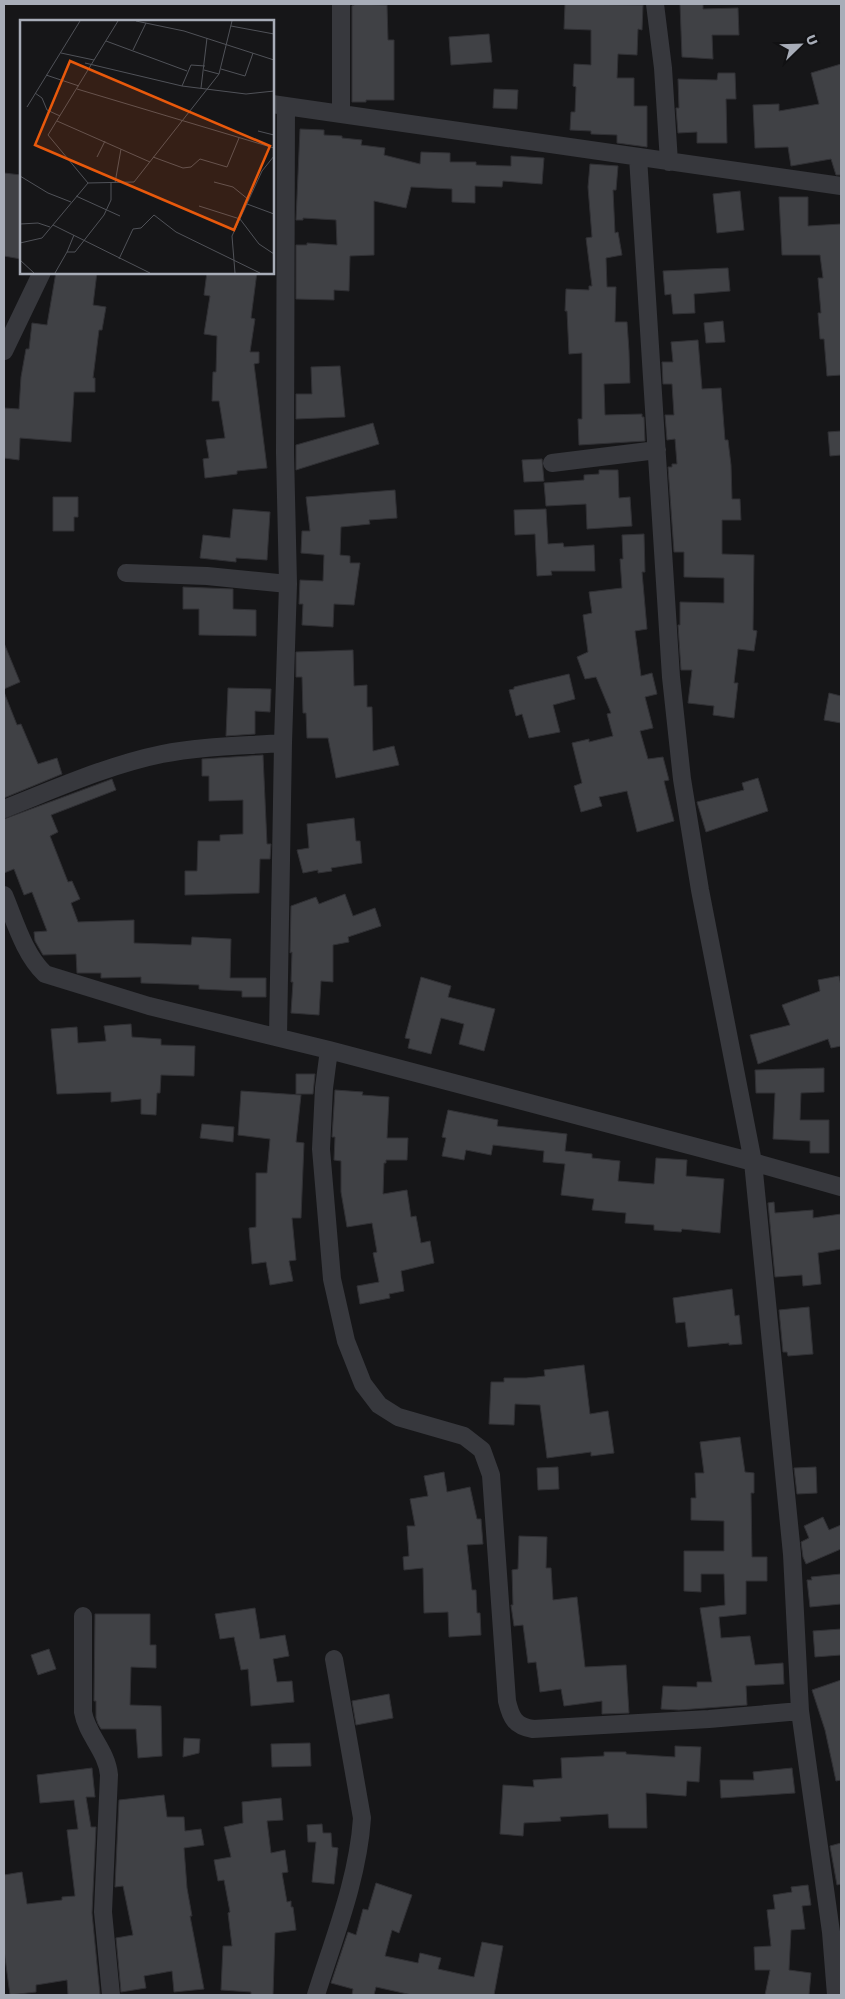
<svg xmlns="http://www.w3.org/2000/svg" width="845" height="1999" viewBox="0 0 845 1999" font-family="'Work Sans',sans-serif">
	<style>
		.building { fill: #404145; stroke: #303034 }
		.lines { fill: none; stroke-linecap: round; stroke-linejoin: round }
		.minor { stroke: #37383d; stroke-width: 18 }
		.inset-road { fill: none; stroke: #505258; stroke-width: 1 }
		.view { fill: #e8590c; fill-opacity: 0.15; stroke: #e8590c; stroke-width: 2.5 }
		.inset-edge { fill: none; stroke: #a8adb8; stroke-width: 2.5 }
	</style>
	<rect width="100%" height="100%" fill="#161618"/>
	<!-- building -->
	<path class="building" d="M356,4L387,5L388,40H394V100H366V102H352V6Z
		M565,4L643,5L642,30L638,29L637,55L618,54L617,78H634V106H647V147L617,143V135L591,134V131L570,130L571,112H575L576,87L573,86L574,64L591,65V30L564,29Z
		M680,4H703V9L738,8L739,35H712L713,59L682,57Z
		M489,34L492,62L451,65L449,37Z
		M841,64V175H836L831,159L791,166L788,147L755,148L753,105L779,104V111L819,104L811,73Z
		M718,73H735L736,99H726L727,143H697V132L678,133L676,108H679L678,79L717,80Z
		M494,89L518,90L517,109L493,108Z
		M300,129L324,130V135L342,136V138L362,140L361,145L385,148L384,155L420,164L421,152L450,153V162H476V165L511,166V156L544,158L542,184L503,181L502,187L475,186V203L452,202V189L411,187L406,208L374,201V255L350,256L349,291L334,290V300L296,299V245H307V243L337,245L336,220L303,218V220H296Z
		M590,164L618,166L616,190H613L615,233L618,232L622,255L606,258L607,287H616L615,322H627L629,351L630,383L604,384L605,415L642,414V417H644L645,441L579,445L578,419H582V353L569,354L567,311H565L566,289L589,290V286H592L586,238L592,237L588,187Z
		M4,173L21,175V259L4,256Z
		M740,191L744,230L717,233L713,194Z
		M779,197H808V226L841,224V375L827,376L824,339H820L818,313H821L818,278H823L820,255H782Z
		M728,268L730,291L694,294L695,313L673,314L671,294L665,295L663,271Z
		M56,272H97L93,305L106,307L102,330H99L93,378H95V392H74L71,442L20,438L19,460L4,458V408L19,409L21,377L26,349H29L32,323L47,325Z
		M207,272H257L251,318L255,319L250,352H259V363L254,364L267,468L237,471V474L205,478L203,459L209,458L206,440L225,438L219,401H212L213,372H216L217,336L204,334L210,296L204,295Z
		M723,321L725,342L706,343L704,323Z
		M698,340L702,389L721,388L725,440H728L731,465L732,499H740L741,520H722V554L754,555L753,630L757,631L754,651L738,649L734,683H738L734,718L713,715L714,706L688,703L692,670H681L678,625H680V602L724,603V578L684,577V552H674L668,467H672V464H677L675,439L667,440L665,415H674L672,384H663L662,362H673L671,342Z
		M340,366L345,417L296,419V394H312L311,367Z
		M373,423L379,444L296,470V445Z
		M841,431V455L830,456L828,432Z
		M542,459L544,481L524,482L522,460Z
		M599,470H618L619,498L630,497L632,526L587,529L586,504L546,506L544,483L584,480V475L599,474Z
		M395,490L397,518L369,520L370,524L341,527L340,555L350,556V563H360L354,605L334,604L333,627L302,625L303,604H299L300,580L323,581L324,555L301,553L302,531H310L306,497Z
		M53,497H78V517H74V531H53Z
		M233,509L270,512L267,560L236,558V562L200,558L203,535L230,538Z
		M546,509L548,544L563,543L564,547L594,545L595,571H551L552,575L537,576L535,534L515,535L514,510Z
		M644,534L645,572H642L647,629L635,631L641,676L652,673L657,694L645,697L653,728L640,731L648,759L663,757L669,780L664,781L674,821L637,832L627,791L599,797L602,806L581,812L574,786L582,783L572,743L589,739V742L613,736L607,714L611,713L596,677L585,679L577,657L588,652L583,615L592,613L589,592L622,588L620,559H623L622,535Z
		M183,587L233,589V609L256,610V636L199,635V609H183Z
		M4,643L20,682L4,689Z
		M353,650L354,686L367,685V707H372L373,751L394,746L399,765L336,778L328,738H307L306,713H303L302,677H296V652Z
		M569,674L575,699L553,705L560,732L529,738L522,714L516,716L509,690L514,689V687Z
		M228,688L271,689L270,712L255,711V734L226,736Z
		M4,692L17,725L21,724L38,764L57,758L62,774L4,798Z
		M829,693L841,696V723L824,720Z
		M263,755L267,844H271L270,859H260L259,893L185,895V871H197L198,841H220V835L243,834V800L209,801V776H202V759Z
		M758,778L768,811L706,832L697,802L744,790L742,783Z
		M112,779L116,790L51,815L58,832L50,836L68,882L72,881L80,899L71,903L78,922L134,920V943L191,945L192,937L231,939L230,978H266V997H242V991L199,989V985L141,983V977L101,978V973H77L76,954L43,955L35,941L34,932L47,931L32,892L24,895L14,869L4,873V819Z
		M354,818L356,841H360L362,863L331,868L332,871L318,873V870L303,873L297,850L309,848L307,824Z
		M345,894L353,916L375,908L381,926L348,937L349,942L333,945V982L321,981L319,1015L291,1013L293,982H291L292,952L290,953L291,906L316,897L319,904Z
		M839,976L841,986V1046L831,1048L828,1039L758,1064L750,1035L790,1025L782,1005L820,991L818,980Z
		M421,977L451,986L448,997L495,1009L484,1051L459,1044L464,1024L441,1018L431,1054L408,1048L410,1039L405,1038Z
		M131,1024L132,1037L161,1039V1045L195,1046L194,1076L161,1075L160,1093H157L156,1115L141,1114V1099L111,1102V1092L57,1094L51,1029L77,1027L78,1043L106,1041L104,1026Z
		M824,1068V1092L801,1093L800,1120H829V1153H810V1141L773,1139L775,1093H756L755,1070Z
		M296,1074H315L313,1094H296Z
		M335,1090L363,1092L362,1095L389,1097L387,1138H408L407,1160H386V1163H384L383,1194L407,1190L411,1217L416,1216L421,1243L430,1241L434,1263L401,1271L404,1291L389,1294L390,1298L360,1304L357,1286L379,1282L373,1253L377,1252L372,1223L347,1227L341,1192V1161L334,1160L335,1137H332Z
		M241,1091L301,1095L296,1142L304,1143L301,1218H292L296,1260L289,1261L293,1281L270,1285L266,1262L252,1264L249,1228L256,1227V1173H267L270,1139L238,1135Z
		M448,1110L498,1120L497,1126L567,1134L565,1151L592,1154V1158L620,1161L618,1181L654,1184L656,1158L687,1160L686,1176L724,1179L720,1233L682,1229L681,1232L654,1230V1225L625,1223L626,1213L592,1210L594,1199L561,1195L565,1164L543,1162L544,1151L493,1145L491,1155L466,1150L464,1160L442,1156L446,1138L442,1137Z
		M202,1124L234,1127L233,1142L200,1138Z
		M774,1202L775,1213L813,1210V1218L841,1214V1249L818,1253L821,1284L803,1286L802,1275L775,1277L768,1203Z
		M732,1289L735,1316L739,1315L742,1344L729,1345V1343L688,1347L685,1322L676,1323L673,1298Z
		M809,1307L813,1354L788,1356L787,1352H783L779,1310Z
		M584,1365L590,1414L608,1411L614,1453L591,1456V1452L547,1458L540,1405L515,1404L514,1425L489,1424L491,1382H504V1378H526L545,1376L544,1370Z
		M740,1437L745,1472L754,1473V1493H751L752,1557H767V1581H746V1614L719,1617L721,1638L750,1636L755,1665L783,1663L784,1684L746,1686L747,1705L679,1710L661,1709L663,1686L697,1687V1682H712L700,1608L725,1605L724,1574H701V1592L684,1591V1551H724V1521L691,1520V1498H696L695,1473H704L700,1442Z
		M558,1467L559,1489L538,1490L537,1468Z
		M816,1467L817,1493L797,1494L794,1468Z
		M444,1472L447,1492L470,1487L477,1519H481L483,1544L467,1545L472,1590H476L477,1613H480L481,1635L449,1637L448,1612L424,1613L423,1568L404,1570L403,1557L409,1556L407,1526H415L410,1499L428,1496L424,1476Z
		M823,1517L829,1530L841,1525V1549L806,1564L803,1557L801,1542L809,1538L804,1526Z
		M519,1536L547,1537L546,1568H551L553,1600L577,1597L585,1667L626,1665L629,1713L602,1714V1701L564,1706L561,1689L540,1692L536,1662L528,1663L523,1625L514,1626L511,1605H513L512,1570L518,1569Z
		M841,1574V1604L810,1607L807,1580H812L811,1577Z
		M255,1608L260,1639L285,1635L289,1656L273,1659L277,1682L292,1681L294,1702L251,1706L248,1669L241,1670L234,1637L220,1639L215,1614Z
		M95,1614H150V1645H156V1668L131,1667L130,1705L161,1706L162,1756L138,1758L136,1729H101L98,1724L96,1718V1701H94Z
		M841,1629V1655L815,1657L813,1631Z
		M49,1649L56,1669L38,1675L31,1655Z
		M841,1680V1780L836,1781L825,1730L812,1690Z
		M389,1694L393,1718L356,1725L352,1701Z
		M184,1738L200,1739L199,1753L183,1757Z
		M310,1743L311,1766L272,1767L271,1744Z
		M675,1746L701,1747L699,1782L687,1781L686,1796L646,1793L647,1828H609L608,1814L560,1817L561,1821L524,1823L523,1836L500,1834L503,1785L534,1787L533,1780L562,1778L561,1758L604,1756V1752H626V1754L675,1757Z
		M92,1768L95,1797H86L91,1827H96L92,1913L100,1995H68L67,1980L36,1985V1992L10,1995L4,1950V1875L22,1872L27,1904L62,1900V1897L75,1896L67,1830L78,1829L74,1800L40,1803L37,1775Z
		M792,1768L795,1793L721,1798L720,1780H754L753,1772Z
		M164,1795L167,1817H184L185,1831L201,1829L204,1845L184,1848L187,1888L192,1916H190L204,1989L174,1992L172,1971L144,1976L146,1988L121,1992L116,1938L133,1935L123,1886L115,1887L119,1800Z
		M281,1798L283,1820L267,1821L271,1853L285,1850L288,1872L282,1873L287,1902L291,1901V1907H293L296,1930L275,1933L273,1995H251V1992L221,1990L223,1946H232L228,1913L230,1912L224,1880L218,1881L214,1860L231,1857L224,1827L243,1823L242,1802Z
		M322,1824L323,1833H331L332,1847L338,1848L334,1884L312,1882L316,1842H308L307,1825Z
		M841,1843V1884L837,1885L830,1846Z
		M376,1883L412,1895L399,1933L392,1930L385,1956L418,1963L420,1953L441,1958L438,1969L474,1977L482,1942L503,1946L494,1995H412L376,1987L374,1995H352L353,1989L331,1983L348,1932L356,1935L363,1909L368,1910Z
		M808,1885L811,1905L802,1906L805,1929L791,1930L789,1970L811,1973L809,1995H765L770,1970H755L754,1947L771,1946L767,1910L775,1909L773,1895L792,1892L791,1887Z"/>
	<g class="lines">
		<!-- minor -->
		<path class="minor" d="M341,4V113
			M655,4L663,68L669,162
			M272,104L841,186
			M638,157L671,677L682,779L700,890L753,1162L792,1554L800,1711L831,1932L836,1995
			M4,351L42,272
			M552,463L657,450
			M126,573L207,576L288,584
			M4,809C55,789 108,765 162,754C201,746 243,746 283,743
			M4,895C15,921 24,954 45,974L149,1006L329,1050L753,1162L841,1187
			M278,1037L283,743L288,584L285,453L286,106
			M329,1050L324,1088L321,1149L332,1279L346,1341L363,1384L379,1405L398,1417L464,1436L482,1450L491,1475L507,1701C511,1718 515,1726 533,1729L709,1719L800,1711
			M83,1616V1712C87,1735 107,1751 109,1775L103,1912L111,1995
			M316,1995C334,1938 358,1879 362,1818L334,1659"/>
	</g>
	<!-- overview -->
	<g transform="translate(20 20)">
		<rect width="254" height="254" fill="#161618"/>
		<path class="inset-road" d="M116,1L164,11L254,40M211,6L254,14M86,21L167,51M113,30L126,3M41,33L74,40M65,43L162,66L226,74L254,71M201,49L225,56L233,33M184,50L199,54M26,55L59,66M162,66L171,45L185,46M181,68L187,18M57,69L254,128M15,73L22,78L27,90L40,96M7,87L60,1M37,101L130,142M238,111L254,115M77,137L85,121M133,137L163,148L171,147L180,139L207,147L219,118M0,156L28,173L51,182M194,162L213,167L229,180M68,163L28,115L98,1M95,163L101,129M56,176L100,196M227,184L254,194M179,186L220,199L239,224L254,234M0,204L18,203L30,207M33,205L130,253M0,223L22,218L68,163L114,162L199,54L212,1M47,232L54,215M99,239L113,209L121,208L134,195L156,212L240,253M0,240L14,253M35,253L47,232H55L84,195L91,180V163M215,253L212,216L242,151L254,136"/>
		<path class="view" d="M50,41L250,126L214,210L15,125Z"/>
		<rect width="254" height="254" class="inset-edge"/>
	</g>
	<!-- border -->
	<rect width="845" height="1999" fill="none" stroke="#a8adb8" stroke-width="10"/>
	<!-- north arrow -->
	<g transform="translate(800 45) rotate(67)" stroke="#111113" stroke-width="4" paint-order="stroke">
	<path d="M0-4L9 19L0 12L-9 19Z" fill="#a8adb8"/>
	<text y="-8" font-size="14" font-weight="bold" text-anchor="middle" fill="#a8adb8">U</text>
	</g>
</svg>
